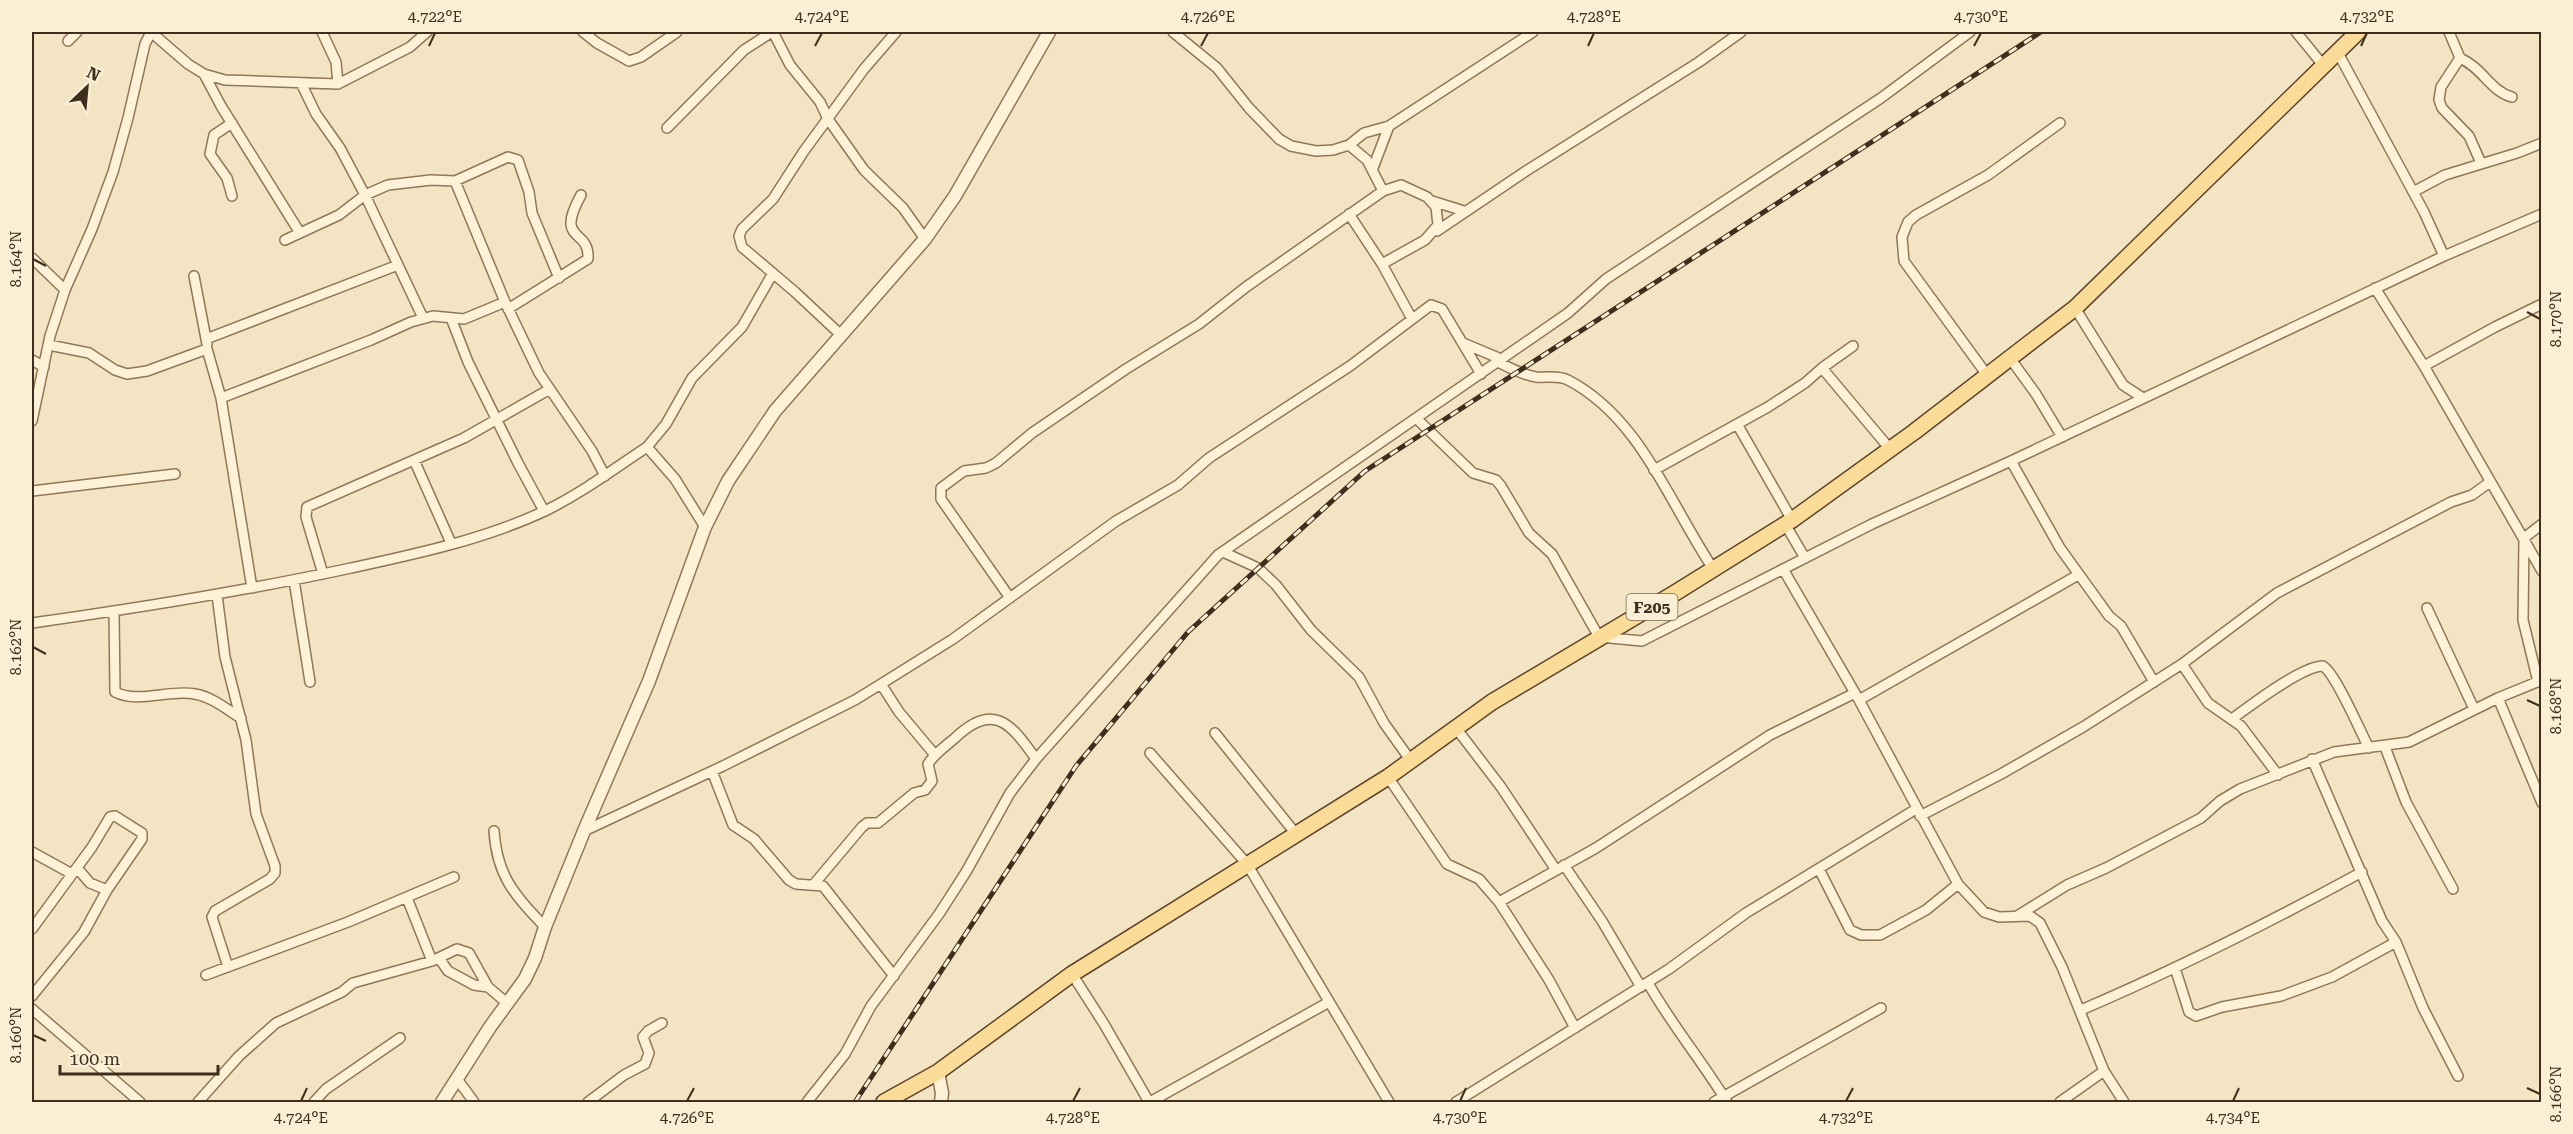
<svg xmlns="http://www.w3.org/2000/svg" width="2573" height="1134" viewBox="0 0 2573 1134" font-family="'Roboto Serif',serif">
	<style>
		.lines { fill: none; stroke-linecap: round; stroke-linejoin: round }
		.minor-casing { stroke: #917657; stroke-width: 12 }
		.tertiary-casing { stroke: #917657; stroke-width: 15 }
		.primary-casing { stroke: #5e442c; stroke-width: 18 }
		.minor { stroke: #fdf2d8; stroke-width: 9 }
		.tertiary { stroke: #fdf2d8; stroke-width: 12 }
		.primary { stroke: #fadc98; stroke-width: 15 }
		.rail-casing { stroke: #3f2e1d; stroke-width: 5 }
		.rail { stroke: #faefd4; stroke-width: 3; stroke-dasharray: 9; stroke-linecap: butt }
		.ticks { fill: none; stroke: #3f2e1d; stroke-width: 2 }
		.labels { text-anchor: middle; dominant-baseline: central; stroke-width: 4.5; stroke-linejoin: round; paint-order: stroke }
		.shield { fill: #faefd4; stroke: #776854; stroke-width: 1.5 }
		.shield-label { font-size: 16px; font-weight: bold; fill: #3f2e1d }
		.neatline { fill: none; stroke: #3f2e1d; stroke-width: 2 }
		.ticks-label { font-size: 15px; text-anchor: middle; fill: #3f2e1d }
	</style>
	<rect width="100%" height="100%" fill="#f3e5c3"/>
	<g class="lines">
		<defs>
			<path id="minor" d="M151,32L188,64L204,74L225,80L338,84L410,47L427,32
				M322,32L336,62L338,84
				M583,32L597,43L629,61L641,57L677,32
				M773,32L790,65L820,102L828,119L864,170L903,208L925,239
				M1173,32L1217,68L1249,108L1279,139L1291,146L1316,151L1333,150L1349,145L1364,133L1389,126L1533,32
				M2296,32L2323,65
				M2449,32L2460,58L2441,87L2439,100L2442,108L2469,136L2481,163
				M68,41L77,32
				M2337,51L2424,212L2444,256
				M2460,58C2484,69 2490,91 2512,97
				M204,74L221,106L300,233
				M301,83L316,114L340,148L365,195L423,318
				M232,123L214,135L210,154L227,178L232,196
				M667,128L744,50L772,32
				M1349,145L1367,160L1383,191
				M1373,168L1389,126
				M455,181L508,157L518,160L529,192L532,213L559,278
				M2413,192L2445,175L2517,153L2542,143
				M1432,201L1464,211
				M1349,214L1382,264L1412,319
				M1437,231L1526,171L1699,62L1741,32
				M285,240L339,215L365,195L388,185L431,180L455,181L505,302L539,373L592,451L605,476
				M32,258L65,290
				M194,276L207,344
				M2375,288L2424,366L2542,571
				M2075,308L2123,385L2143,398
				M508,309L588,259C590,227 554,244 581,195
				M451,318L468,362L518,463L544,511
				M841,335L795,292L742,247L739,236L742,229L773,199L804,151L864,69L896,32
				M206,339L398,265
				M1463,343L1501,359
				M49,345L89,353L115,370L127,374L147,371L207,349L221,398L252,588
				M2010,358L2036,394L2062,437
				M32,360L44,367
				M1498,362C1510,368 1523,375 1536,377C1547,378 1558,375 1568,380C1641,418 1670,505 1714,570
				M2424,366L2495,327L2542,304
				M1822,368L1890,449
				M1987,375L1904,261L1902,237L1908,222L1916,215L1988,175L2060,123
				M221,398L371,340L411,322L433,316L464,319L505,302
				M1417,419L1473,473L1496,480L1501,486L1529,533L1552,554L1599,637L1642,641L1872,524L2011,461L2444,256L2542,214
				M32,421L50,336L65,290L92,229L113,172L128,118L145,44L151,32
				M1737,424L1792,520
				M647,447L666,424L692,378L742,327L773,273
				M414,460L451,543
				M2011,461L2060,548L2109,616L2121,626L2154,682
				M1654,470L1768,407L1805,383L1822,368L1853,346
				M32,491L175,474
				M1785,524L1805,558
				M1223,552L1258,568L1276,585L1311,630L1359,677L1384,723L1411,761
				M1783,569L1859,700L1958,884L1984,912L1999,917L2030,916L2040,923L2062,967L2104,1071L2124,1102
				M323,574L306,517L307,507L464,438L550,389
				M294,580L310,682
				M217,595L225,657L246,740L256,814L275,866V873L270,879L215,911L212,917L228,967
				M1010,598L941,499V488L964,471L986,468L996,463L1032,433L1126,369L1199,324L1246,287L1383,191L1401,185L1427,197L1436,207L1438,225L1425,240L1382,264
				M2427,608L2474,709
				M114,612L115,692C138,704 170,689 195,694C212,697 226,709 241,718
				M32,623C138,608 245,591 351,568C416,554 486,539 547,510C583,492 614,469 647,447L675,479L705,527
				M2182,664L2208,703L2241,726L2278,775
				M2538,682L2523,620L2524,538L2542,524
				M881,684L899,712L935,755
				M2498,698L2542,680
				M1859,700L2078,575
				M2232,719C2251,705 2302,666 2323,666C2336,674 2360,731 2369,748
				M1456,728L1501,787L1556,870
				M1215,733L1296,834
				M2385,747L2406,802L2453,889
				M1150,753L1247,864L1389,1102
				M2312,759L2382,921L2396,942L2423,1008L2458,1076
				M712,771L733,825L754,839L789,880L796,884L823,886L894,976
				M1388,777L1447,864L1479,879L1499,902L1549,980L1575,1028
				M1920,816L2001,774L2083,727L2182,664L2277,593L2451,502L2472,495L2490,482
				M494,831C497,877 515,895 545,927
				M584,831L723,766L855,700L881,684L953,639L1116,521L1178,485L1209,458L1350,366L1431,305L1442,309L1481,374
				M32,852L72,874
				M1564,865L1602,921L1641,987
				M77,868L90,883L107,890
				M1819,869L1850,930L1861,935H1880L1926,910L1958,884
				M814,884L862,827L867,823H878L914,793L925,790L932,781L928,764C935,753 946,746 955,738C994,701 1011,724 1036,759
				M407,898L432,961
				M1499,902L1596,848L1770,735L1855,693
				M2017,916L2067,885L2106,868L2201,818L2220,801L2240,789L2334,752L2409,742L2498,698L2542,803
				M32,929L92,847L110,817L115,816L142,833V839L107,890L84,932L32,996
				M439,958L448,971L474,985L488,987L507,1003
				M2175,968L2189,1012L2196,1016L2222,1007L2281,996L2332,977L2396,942
				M1072,974L1104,1024L1149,1102
				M206,975L348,922L454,877
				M1648,983C1671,1024 1702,1061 1727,1102
				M32,1009L140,1102
				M2081,1010C2177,969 2270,922 2362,872
				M457,1079L474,1102
				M198,1102L239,1056L276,1023L342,992L353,983L432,961L457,949L469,953L488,987
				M314,1102L326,1089L400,1038
				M588,1102L624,1075L645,1064L649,1053L643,1037L648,1031L662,1023
				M807,1102L845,1054L871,1006L939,914L966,872L1010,793L1036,759L1218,555L1568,313L1606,279L1881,98L1970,32
				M1150,1102L1329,1002
				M1456,1102L1669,969L1746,913L1916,809
				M1714,1102L1881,1008
				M2060,1102L2104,1071"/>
			<path id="tertiary" d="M938,1072L942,1093L941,1102
				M442,1102L490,1027L525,979L535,958L545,927L584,831L649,681L705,527L728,481L775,411L925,239L955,196L1049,32"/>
			<path id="primary" d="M884,1102L938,1072L1072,974L1388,777L1492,702L1675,593L1792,520L1914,432L2075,308L2358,32"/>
		</defs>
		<!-- minor casing -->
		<use href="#minor" class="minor-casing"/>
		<!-- tertiary casing -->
		<use href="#tertiary" class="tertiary-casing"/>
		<!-- primary casing -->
		<use href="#primary" class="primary-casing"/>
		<!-- minor -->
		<use href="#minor" class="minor"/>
		<!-- tertiary -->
		<use href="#tertiary" class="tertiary"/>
		<!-- primary -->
		<use href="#primary" class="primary"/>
		<defs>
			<path id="rail" d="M855,1102L1076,766L1188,632L1365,471L2041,32"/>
		</defs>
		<!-- rail casing -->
		<use href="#rail" class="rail-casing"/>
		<!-- rail -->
		<use href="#rail" class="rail"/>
	</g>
	<!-- ticks -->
	<path class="ticks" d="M429,46L435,33M815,46L822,33M1201,46L1208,33M1588,46L1594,33M1974,46L1981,33M2361,46L2367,33M33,259L46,266M2527,312L2540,319M33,647L46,654M2527,700L2540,706M33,1035L46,1041M2527,1088L2540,1094M301,1101L307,1088M687,1101L694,1088M1073,1101L1080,1088M1460,1101L1466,1088M1846,1101L1853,1088M2233,1101L2239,1088"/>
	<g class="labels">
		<!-- shield labels -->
		<rect class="shield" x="1626.5" y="594" width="51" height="26" rx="4.5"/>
		<g class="shield-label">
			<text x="1652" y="607">F205</text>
		</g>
	</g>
	<!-- border -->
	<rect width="2573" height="1134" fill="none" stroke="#faefd4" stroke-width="66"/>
	<!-- north arrow -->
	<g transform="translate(87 87) rotate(26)" stroke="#faefd4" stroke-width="4.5" paint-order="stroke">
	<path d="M0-4.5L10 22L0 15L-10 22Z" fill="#3f2e1d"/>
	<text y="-9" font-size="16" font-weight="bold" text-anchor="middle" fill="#3f2e1d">N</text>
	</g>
	<!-- scale -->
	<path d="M60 1065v9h158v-9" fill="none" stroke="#3f2e1d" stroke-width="3"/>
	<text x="69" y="1065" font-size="18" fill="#3f2e1d" stroke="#faefd4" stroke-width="4.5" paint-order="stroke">100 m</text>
	<rect x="33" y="33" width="2507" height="1068" class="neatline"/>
	<g class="ticks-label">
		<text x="435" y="22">4.722°E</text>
		<text x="822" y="22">4.724°E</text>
		<text x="1208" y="22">4.726°E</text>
		<text x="1594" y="22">4.728°E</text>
		<text x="1981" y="22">4.730°E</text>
		<text x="2367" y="22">4.732°E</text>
		<text transform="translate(16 259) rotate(-90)" y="5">8.164°N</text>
		<text transform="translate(2556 319) rotate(-90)" y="5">8.170°N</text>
		<text transform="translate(16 647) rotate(-90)" y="5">8.162°N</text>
		<text transform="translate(2556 706) rotate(-90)" y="5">8.168°N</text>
		<text transform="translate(16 1035) rotate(-90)" y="5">8.160°N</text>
		<text transform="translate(2556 1094) rotate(-90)" y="5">8.166°N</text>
		<text x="301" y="1123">4.724°E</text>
		<text x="687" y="1123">4.726°E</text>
		<text x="1073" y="1123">4.728°E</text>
		<text x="1460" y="1123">4.730°E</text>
		<text x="1846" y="1123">4.732°E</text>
		<text x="2233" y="1123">4.734°E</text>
	</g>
</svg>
